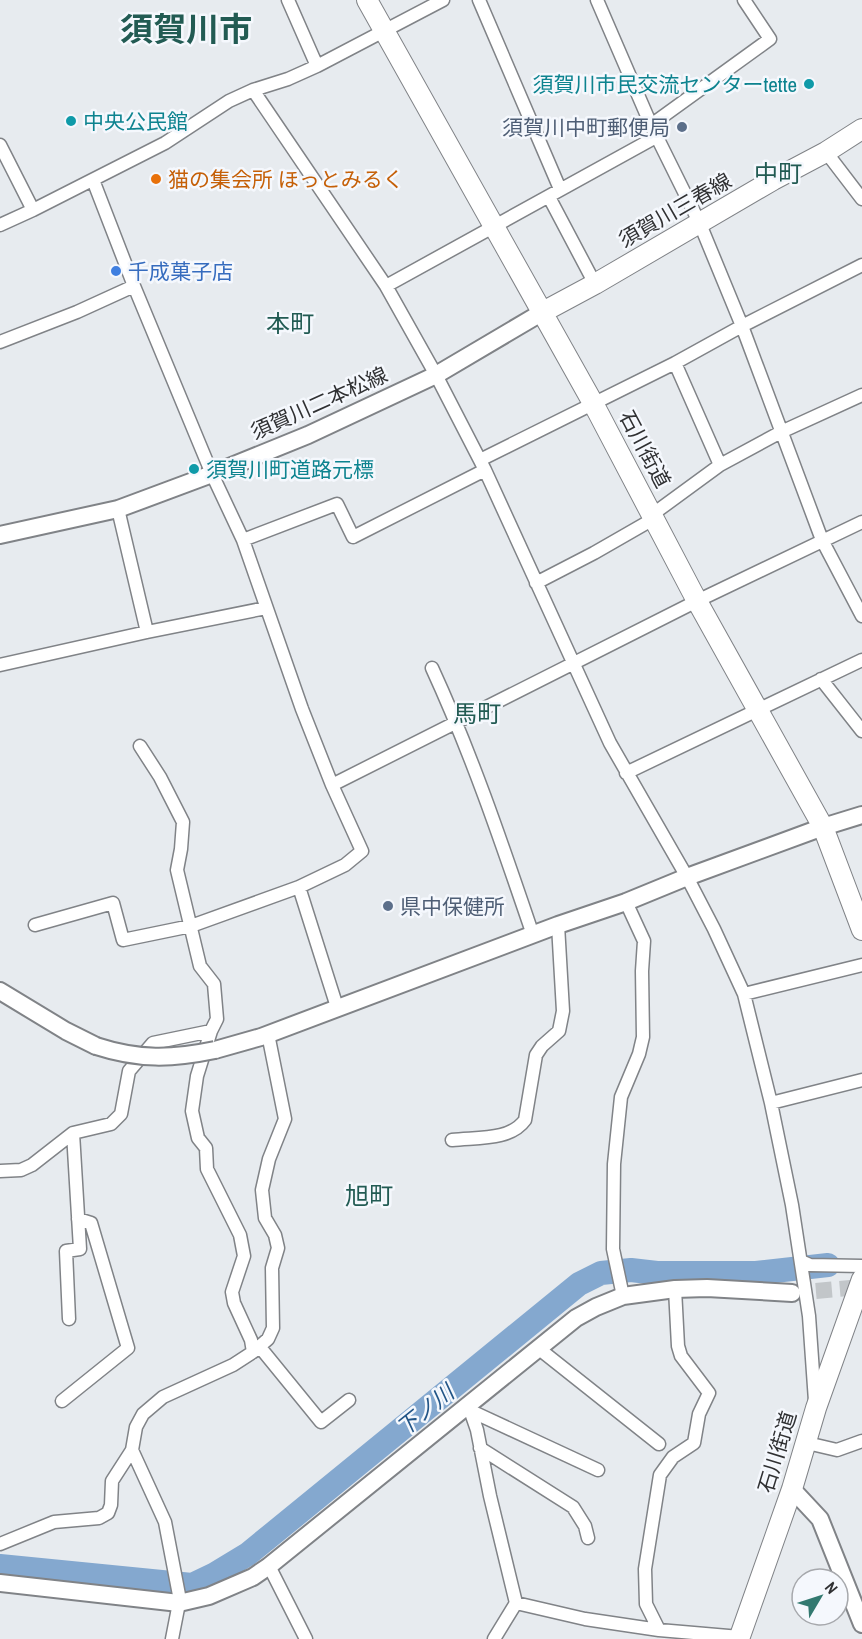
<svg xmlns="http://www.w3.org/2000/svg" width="862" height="1639" viewBox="0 0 862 1639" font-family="'Archivo Narrow','Noto Sans JP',sans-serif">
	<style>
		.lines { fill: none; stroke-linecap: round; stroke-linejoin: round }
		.river { stroke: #84a8cf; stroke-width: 24 }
		.secondary-tunnel { stroke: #c2c6c9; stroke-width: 16; stroke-dasharray: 16 8; stroke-linecap: butt }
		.street-casing { stroke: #808387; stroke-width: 15 }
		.secondary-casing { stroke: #808387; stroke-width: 20 }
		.primary-casing { stroke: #808387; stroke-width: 22 }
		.street { stroke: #fff; stroke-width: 12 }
		.secondary { stroke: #fff; stroke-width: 16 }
		.primary { stroke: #fff; stroke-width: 20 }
		.secondary-bridge-casing { stroke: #808387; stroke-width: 20; stroke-linecap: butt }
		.secondary-bridge { stroke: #fff; stroke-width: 16 }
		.culture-dot { fill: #0f9aa8; stroke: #f5f8fd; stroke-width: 2 }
		.service-dot { fill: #5c6f8a; stroke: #f5f8fd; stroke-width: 2 }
		.food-dot { fill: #e8710a; stroke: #f5f8fd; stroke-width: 2 }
		.shop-dot { fill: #3f7fe0; stroke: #f5f8fd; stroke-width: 2 }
		.labels { text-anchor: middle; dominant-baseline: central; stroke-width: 5; stroke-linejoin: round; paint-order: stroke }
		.culture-label { font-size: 21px; fill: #0d838f; stroke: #f5f8fd; text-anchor: start }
		.service-label { font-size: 21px; fill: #4e5e75; stroke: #f5f8fd; text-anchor: end }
		.food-label { font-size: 21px; fill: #c56008; stroke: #f5f8fd; text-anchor: start }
		.street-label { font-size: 21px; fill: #303133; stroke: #f5f8fd }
		.shop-label { font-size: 21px; fill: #366cbe; stroke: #f5f8fd; text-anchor: start }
		.water-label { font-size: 22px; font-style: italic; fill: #225587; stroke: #f5f8fd }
		.quarter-label { font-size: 24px; fill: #225b53; stroke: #f5f8fd }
		.town-label { font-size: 33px; font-weight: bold; fill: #225b53; stroke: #f5f8fd }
	</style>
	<rect width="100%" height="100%" fill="#e7ebef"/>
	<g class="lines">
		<!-- river -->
		<path class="river" d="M0,1566L192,1585L215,1574L248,1554L579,1284L601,1273L631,1270L657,1273H756L828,1265"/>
		<!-- secondary-tunnel -->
		<path class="secondary-tunnel" d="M792,1293L862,1287"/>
		<defs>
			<path id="street" d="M288,0L317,66
				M479,0L560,189
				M597,0L651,125L700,224L742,326L822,540L862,616
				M253,90L386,286L436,375L485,470L610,743L687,877L714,929L744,994L771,1103L792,1205L809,1316L815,1401
				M651,125L770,39L744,0
				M0,145L33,210
				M826,152L862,199
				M549,197L595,284
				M0,225L33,210L165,143L229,101L253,90L288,79L317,66L443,0
				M386,286L656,137
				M0,342L77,312L134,286
				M675,363L720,465
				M480,460L675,363L742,326L862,265
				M118,509L147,632
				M653,514L720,465L781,432L862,395
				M243,540L337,504L353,537L485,470
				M536,583L594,553L655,518
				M0,665L147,632L266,608
				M432,668C472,755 502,844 533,935
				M821,679L862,731
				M626,773L862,660
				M332,785L697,601L862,522
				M299,887L337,1007
				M35,925L113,903L123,940L191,926L299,887L345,865L362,851L332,785L302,709L243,540L212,474L134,286L93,180
				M744,994L862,965
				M771,1103L862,1080
				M452,1140C476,1137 510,1141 525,1120L536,1055L542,1046L559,1031L563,1011L558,925
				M0,1171L21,1170L32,1165L73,1133L111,1124L121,1114L129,1071L153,1043L211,1031
				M801,1261L810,1265L862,1266
				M623,1296L613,1249L614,1164L621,1097L639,1054L643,1037L642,971L644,941L626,902
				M69,1319L66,1251L80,1249L73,1133
				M259,1346L321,1422L349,1400
				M538,1348L659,1444
				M253,1352L268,1339L273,1328L272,1268L278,1248L275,1235L265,1218L262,1190L269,1159L285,1119L268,1034
				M62,1401L128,1348L91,1223L78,1219
				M468,1404L477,1430L490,1496L516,1603L494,1639
				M471,1411L598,1470
				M807,1443L837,1450L862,1441
				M480,1448L573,1507L585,1526L588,1538
				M132,1450L165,1522L179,1595V1603L172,1639
				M0,1544L54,1522L99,1518L108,1513L111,1505L112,1481L132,1450L136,1427L143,1414L163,1397L233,1365L253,1352L251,1340L234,1303L232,1292L244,1256L240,1235L207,1169L206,1148L198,1138L192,1111L197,1076L211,1031L217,1019L214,984L200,966L177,870L181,849L183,822L160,777L140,746
				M269,1566L306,1639
				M516,1603L585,1619L659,1630L740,1637
				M659,1630L646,1604L645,1569L660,1475L673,1457L694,1443L699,1414L709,1393L681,1356L678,1346L675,1289"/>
			<path id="secondary" d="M0,535L118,509L212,474L308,435L436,375L541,313
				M0,991L66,1031L96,1046
				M215,1050L261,1037L558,925L626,902L687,877L823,827L862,815
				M792,1489L820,1519L862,1624
				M0,1583L179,1603L209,1596L253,1577L269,1566L576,1318L596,1307L623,1296L675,1289L707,1288L792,1293"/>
			<path id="primary" d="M367,0L593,403L697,601L823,827L862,930
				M541,313L595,284L773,180L826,152L862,129
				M739,1639L792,1489L816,1408L862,1279"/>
		</defs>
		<!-- street casing -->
		<use href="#street" class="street-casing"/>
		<!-- secondary casing -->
		<use href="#secondary" class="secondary-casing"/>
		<!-- primary casing -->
		<use href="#primary" class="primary-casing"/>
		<!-- street -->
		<use href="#street" class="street"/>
		<!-- secondary -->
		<use href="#secondary" class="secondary"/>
		<!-- primary -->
		<use href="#primary" class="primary"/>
		<defs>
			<path id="secondary-bridge" d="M96,1046C139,1060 172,1059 215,1050"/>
		</defs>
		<!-- secondary-bridge casing -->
		<use href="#secondary-bridge" class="secondary-bridge-casing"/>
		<!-- secondary-bridge -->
		<use href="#secondary-bridge" class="secondary-bridge"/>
	</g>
	<!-- markers -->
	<g class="culture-dot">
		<circle cx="809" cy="84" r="6"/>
		<circle cx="71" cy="121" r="6"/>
		<circle cx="194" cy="469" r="6"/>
	</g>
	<g class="service-dot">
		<circle cx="682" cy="127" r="6"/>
		<circle cx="388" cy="906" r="6"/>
	</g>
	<circle class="food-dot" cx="156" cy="179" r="6"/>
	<circle class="shop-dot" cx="116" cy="271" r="6"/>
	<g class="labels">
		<!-- culture labels -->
		<g class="culture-label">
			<text x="797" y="84" text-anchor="end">須賀川市民交流センターtette</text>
			<text x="83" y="121">中央公民館</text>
			<text x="206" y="469">須賀川町道路元標</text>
		</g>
		<!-- service labels -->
		<g class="service-label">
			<text x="670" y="127">須賀川中町郵便局</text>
			<text x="400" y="906" text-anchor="start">県中保健所</text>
		</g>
		<!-- food labels -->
		<g class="food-label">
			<text x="168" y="179">猫の集会所 ほっとみるく</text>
		</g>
		<!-- street labels -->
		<g class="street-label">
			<text transform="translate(675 210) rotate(-30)">須賀川三春線</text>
			<text transform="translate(319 403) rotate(-24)">須賀川二本松線</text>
			<text transform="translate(645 449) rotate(62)">石川街道</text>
			<text transform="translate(777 1452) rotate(-73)">石川街道</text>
		</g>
		<!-- shop labels -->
		<g class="shop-label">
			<text x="128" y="271">千成菓子店</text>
		</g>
		<!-- water labels -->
		<g class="water-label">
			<text transform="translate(425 1410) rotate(-39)">下ノ川</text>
		</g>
		<!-- quarter labels -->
		<g class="quarter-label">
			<text x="778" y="173">中町</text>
			<text x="290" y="323">本町</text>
			<text x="477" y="713">馬町</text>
			<text x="369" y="1195">旭町</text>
		</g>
		<!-- town labels -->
		<g class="town-label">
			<text x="186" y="29">須賀川市</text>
		</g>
	</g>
	<!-- north arrow -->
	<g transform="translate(820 1597) rotate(51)"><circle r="28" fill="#f5f8fd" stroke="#a6a8ac" stroke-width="1.5"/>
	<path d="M0-4.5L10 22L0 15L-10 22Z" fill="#327970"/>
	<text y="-9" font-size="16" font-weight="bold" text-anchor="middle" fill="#303133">N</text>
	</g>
</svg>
